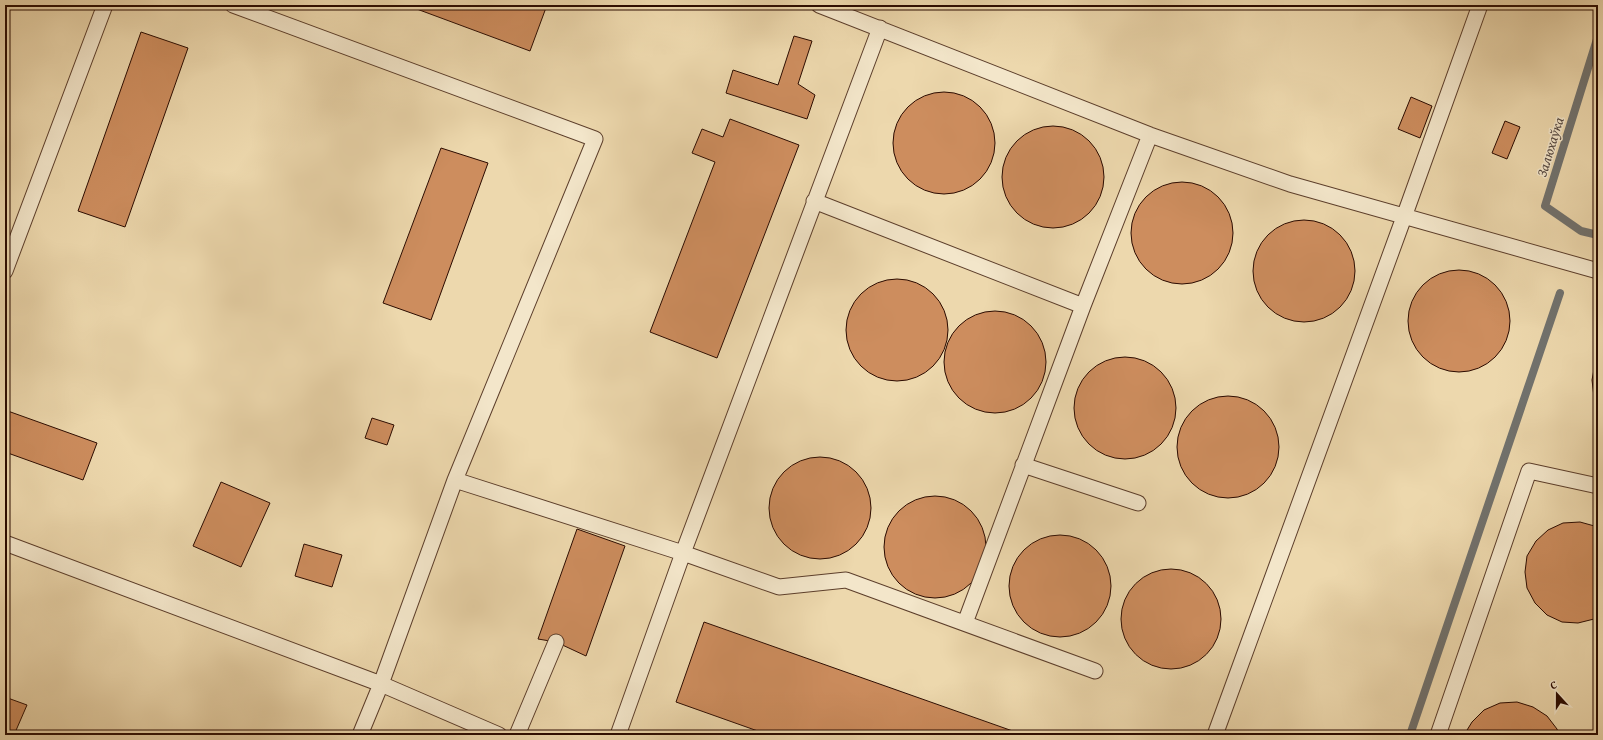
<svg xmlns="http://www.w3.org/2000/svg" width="1603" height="740" viewBox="0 0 1603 740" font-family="'Gentium Book Plus',serif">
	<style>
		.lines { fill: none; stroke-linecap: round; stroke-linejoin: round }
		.stream { stroke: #71726e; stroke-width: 8 }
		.building { fill: #cd8d5e; stroke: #2b0b00 }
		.service-casing { stroke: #5c3e2b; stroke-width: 17 }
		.service { stroke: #f3e6ca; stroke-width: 15 }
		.labels { text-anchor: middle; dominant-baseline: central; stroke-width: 3; stroke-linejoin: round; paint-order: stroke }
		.water-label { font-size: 14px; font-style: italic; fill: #544740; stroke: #f3e6ca }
	</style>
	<rect width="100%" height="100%" fill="#edd8ad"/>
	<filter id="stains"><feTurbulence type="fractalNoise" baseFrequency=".005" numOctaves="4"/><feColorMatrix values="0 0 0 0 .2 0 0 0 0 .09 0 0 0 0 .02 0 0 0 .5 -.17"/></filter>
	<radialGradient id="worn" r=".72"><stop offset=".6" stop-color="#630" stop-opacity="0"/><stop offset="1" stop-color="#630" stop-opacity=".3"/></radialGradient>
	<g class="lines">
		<!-- stream -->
		<path class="stream" d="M1598,36L1545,206L1581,231L1598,235
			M1410,735L1560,293"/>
	</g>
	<!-- building -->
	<path class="building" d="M406,5H547L530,51Z
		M141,32L188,48L125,227L78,211Z
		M794,36L812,41L798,84L815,95L807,119L726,93L733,70L778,85Z
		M893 143a51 51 0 1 1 102 0a51 51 0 1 1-102 0Z
		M1411,97L1432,106L1420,138L1398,129Z
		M730,119L799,145L717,358L650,332L715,162L692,153L702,129L723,137Z
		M1505,121L1520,127L1507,159L1492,153Z
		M1002 177a51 51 0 1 1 102 0a51 51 0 1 1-102 0Z
		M441,148L488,163L431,320L383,303Z
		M1131 233a51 51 0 1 1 102 0a51 51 0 1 1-102 0Z
		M1253 271a51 51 0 1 1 102 0a51 51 0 1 1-102 0Z
		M1408 321a51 51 0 1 1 102 0a51 51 0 1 1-102 0Z
		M846 330a51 51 0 1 1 102 0a51 51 0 1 1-102 0Z
		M944 362a51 51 0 1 1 102 0a51 51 0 1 1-102 0Z
		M1074 408a51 51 0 1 1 102 0a51 51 0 1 1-102 0Z
		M1598,358V404L1594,397L1592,380L1595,364Z
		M1177 447a51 51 0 1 1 102 0a51 51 0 1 1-102 0Z
		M5,410L97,443L83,480L5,452Z
		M372,418L394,425L387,445L365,438Z
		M769 508a51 51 0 1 1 102 0a51 51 0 1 1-102 0Z
		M221,482L270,503L241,567L193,546Z
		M884 547a51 51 0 1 1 102 0a51 51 0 1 1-102 0Z
		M1580,522L1598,527V618L1578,623L1562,622L1547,615L1535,603L1527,588L1525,572L1527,556L1536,541L1548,530L1563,523Z
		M577,529L625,546L586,656L556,642L538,639Z
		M1009 586a51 51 0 1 1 102 0a51 51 0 1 1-102 0Z
		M304,544L342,555L332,587L295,576Z
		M1121 619a50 50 0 1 1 100 0a50 50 0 1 1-100 0Z
		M704,622L1024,735H769L676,702Z
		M5,697L27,705L14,735H5Z
		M1517,702L1533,707L1547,716L1557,729L1559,735H1464L1472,722L1484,710L1500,703Z"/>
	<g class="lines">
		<defs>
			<path id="service" d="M233,5L595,139L455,480L381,684L360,735
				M819,5L1150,135L1290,184L1598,271
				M814,201L1083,306
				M5,271L105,5
				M1023,465L1138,503
				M455,480L683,553L779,587L846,580L1095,671
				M5,543L381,684L499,735
				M965,623L1083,306L1150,135
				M517,735L556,642
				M618,735L683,553L880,28
				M1215,735L1404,217L1480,5
				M1438,735L1529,471L1598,486"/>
		</defs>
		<!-- service casing -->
		<use href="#service" class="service-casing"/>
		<!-- service -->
		<use href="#service" class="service"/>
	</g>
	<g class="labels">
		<!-- water labels -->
		<g class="water-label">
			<text transform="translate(1550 147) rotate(-73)">Залюхаўка</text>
		</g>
	</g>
	<!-- margin -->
	<rect width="1603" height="740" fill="none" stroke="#edd8ad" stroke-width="20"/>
	<rect x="6" y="6" width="1591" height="728" fill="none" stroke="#2b0b00" stroke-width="2"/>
	<rect x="10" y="10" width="1583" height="720" fill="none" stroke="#2b0b00"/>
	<!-- north arrow -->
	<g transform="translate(1557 694) rotate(339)" stroke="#f3e6ca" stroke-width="3" paint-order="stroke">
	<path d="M0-3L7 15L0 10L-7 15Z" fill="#2b0b00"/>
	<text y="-6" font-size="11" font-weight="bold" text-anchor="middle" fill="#2b0b00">С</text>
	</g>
	<rect width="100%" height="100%" filter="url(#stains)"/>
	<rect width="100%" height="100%" fill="url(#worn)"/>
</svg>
